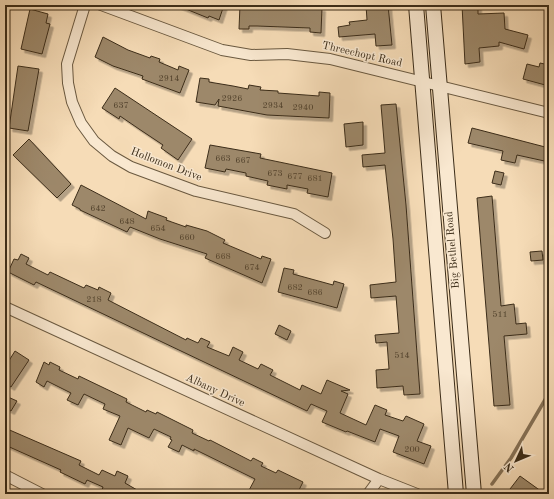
<svg xmlns="http://www.w3.org/2000/svg" width="554" height="499" viewBox="0 0 554 499" font-family="'Old Standard TT',serif">
	<style>
		.lines { fill: none; stroke-linecap: round; stroke-linejoin: round }
		.stream { stroke: #867257; stroke-width: 3.5 }
		.building { fill: #9d886b; stroke: #3c2d19; filter: url(#shadow) }
		.street-casing { stroke: #6a5940; stroke-width: 12 }
		.secondary-casing { stroke: #3c2d19; stroke-width: 16 }
		.street { stroke: #f9e8d0; stroke-width: 10 }
		.secondary { stroke: #f9e8d0; stroke-width: 14 }
		.labels { text-anchor: middle; dominant-baseline: central; stroke-width: 3; stroke-linejoin: round; paint-order: stroke }
		.number-label { font-size: 9px; fill: #54442e }
		.street-label { font-size: 11px; fill: #3c2d19; stroke: #f9e8d0 }
	</style>
	<defs>
		<filter id="shadow"><feDropShadow dx="3.5" dy="3.5" stdDeviation="0" flood-color="#0004"/></filter>
	</defs>
	<rect width="100%" height="100%" fill="#f6dcb7"/>
	<filter id="stains"><feTurbulence type="fractalNoise" baseFrequency=".005" numOctaves="4"/><feColorMatrix values="0 0 0 0 .2 0 0 0 0 .09 0 0 0 0 .02 0 0 0 .5 -.17"/></filter>
	<radialGradient id="worn" r=".72"><stop offset=".6" stop-color="#630" stop-opacity="0"/><stop offset="1" stop-color="#630" stop-opacity=".3"/></radialGradient>
	<g class="lines">
		<!-- stream -->
		<path class="stream" d="M492,484L511,458L549,393"/>
	</g>
	<!-- building -->
	<path class="building" d="M176,5H224L219,20L209,16L208,18Z
		M240,5L322,8L321,33L310,32V28L257,26H249V29H239Z
		M366,5H388L392,45L376,46L375,34L339,37L338,27L350,25L349,22L367,20Z
		M462,5H478V14L504,13L505,29L528,35L524,49L499,42V46L479,48L480,62L465,64Z
		M30,9L48,14L46,23L50,24L42,54L21,49Z
		M103,37L128,50L150,58L151,56L160,59L159,62L178,70L179,66L189,70L180,93L142,79L143,76L113,66L95,57Z
		M540,63L549,65V86L523,79L527,64L539,67Z
		M18,66L39,69L28,131L9,128Z
		M200,78L209,79V82L233,86L248,89L249,85L261,87L260,90L278,91V93L319,96V92L330,93L329,118L267,115L218,106L219,99L215,105L196,102Z
		M115,88L192,139L178,160L161,148L163,145L139,129L120,116L119,119L102,108Z
		M396,104L406,205L420,394L404,395L403,386L377,388L376,370L389,369L387,342L376,343L375,335L399,333L396,296L371,298L370,285L396,282L393,239L385,165L363,167L362,155L385,153L381,105Z
		M363,122V145L346,147L344,124Z
		M472,128L549,148V162L517,155L515,163L501,160L503,151L468,143Z
		M29,139L71,184L57,198L13,155Z
		M210,145L261,154L260,158L332,173L328,197L307,193L308,189L287,185V189L267,185L268,181L246,176V173L226,169L225,172L205,168Z
		M495,171L504,173L501,185L492,183Z
		M81,185L146,219L148,211L167,218L166,220L186,227V225L207,231L225,240L223,243L261,259L262,256L271,259L262,283L205,258L207,254L160,239L130,227L127,232L80,210V209L72,205Z
		M492,196L501,306L514,304L516,324L526,323L527,334L504,336L510,405L494,406L477,198Z
		M542,251L543,260L531,261L530,252Z
		M21,254L29,258L26,264L48,275L50,272L84,288L86,285L98,290L99,287L111,293L108,300L186,340L187,338L198,343L201,338L210,342L207,347L229,356L233,347L243,352L239,360L258,369L261,364L273,370L270,375L300,390L302,385L321,394L327,380L350,390L341,391L348,394L340,413L366,425L375,405L387,410L385,415L403,421L406,416L424,424L417,441L431,446L424,464L393,452L399,436L380,429L375,442L347,431L346,432L322,422L327,411L311,404L307,411L36,282L34,285L8,272L14,259L18,260Z
		M284,268L294,270L293,274L333,285L334,281L344,284L337,308L278,292Z
		M279,325L291,331L287,340L275,334Z
		M15,351L29,360L11,387L5,383V367Z
		M44,362L49,365L50,362L60,367L59,370L78,379L79,376L127,399L126,402L146,412L147,410L156,414L157,412L193,430L192,433L209,441L210,440L251,461L253,458L263,463L261,466L276,473L278,470L303,482L297,494H247L255,479L194,449V451L182,445L179,452L168,447L172,440L170,439L171,437L154,429L149,438L128,428L121,445L109,440L120,416L103,409L105,404L84,394L78,405L67,400L71,393L47,381L44,387L36,382Z
		M8,397L17,401L11,411L5,408Z
		M5,428L81,461L79,465L99,475L102,470L115,476L117,471L128,476L125,483L144,494H110L102,490L103,487L87,480L85,484L60,472L61,470L5,445Z
		M520,476L545,494H517L510,489Z"/>
	<g class="lines">
		<defs>
			<path id="street" d="M85,5L67,64L68,83L72,102L81,123L94,141L112,156L131,167L196,191L294,214L325,233
				M101,5L222,50L251,55L287,54L330,59L549,113
				M5,307L379,479L417,494
				M5,475L42,494
				M368,494L379,479"/>
			<path id="secondary" d="M416,5L456,494
				M433,5L474,494"/>
		</defs>
		<!-- street casing -->
		<use href="#street" class="street-casing"/>
		<!-- secondary casing -->
		<use href="#secondary" class="secondary-casing"/>
		<!-- street -->
		<use href="#street" class="street"/>
		<!-- secondary -->
		<use href="#secondary" class="secondary"/>
	</g>
	<g class="labels">
		<!-- number labels -->
		<g class="number-label">
			<text x="169" y="78">2914</text>
			<text x="232" y="98">2926</text>
			<text x="121" y="105">637</text>
			<text x="273" y="105">2934</text>
			<text x="303" y="107">2940</text>
			<text x="223" y="158">663</text>
			<text x="243" y="160">667</text>
			<text x="275" y="173">673</text>
			<text x="295" y="176">677</text>
			<text x="315" y="178">681</text>
			<text x="98" y="208">642</text>
			<text x="127" y="221">648</text>
			<text x="158" y="228">654</text>
			<text x="187" y="237">660</text>
			<text x="223" y="256">668</text>
			<text x="252" y="267">674</text>
			<text x="295" y="287">682</text>
			<text x="315" y="292">686</text>
			<text x="94" y="299">218</text>
			<text x="500" y="314">511</text>
			<text x="402" y="355">514</text>
			<text x="412" y="449">200</text>
		</g>
		<!-- street labels -->
		<g class="street-label">
			<text transform="translate(362 55) rotate(13)">Threechopt Road</text>
			<text transform="translate(166 165) rotate(21)">Hollomon Drive</text>
			<text transform="translate(453 250) rotate(-95)">Big Bethel Road</text>
			<text transform="translate(215 391) rotate(25)">Albany Drive</text>
		</g>
	</g>
	<!-- margin -->
	<rect width="554" height="499" fill="none" stroke="#f6dcb7" stroke-width="20"/>
	<rect x="6" y="6" width="542" height="487" fill="none" stroke="#3c2d19" stroke-width="2"/>
	<rect x="10" y="10" width="534" height="479" fill="none" stroke="#3c2d19"/>
	<!-- north arrow -->
	<g transform="translate(516 461) rotate(226)" stroke="#f9e8d0" stroke-width="3" paint-order="stroke">
	<path d="M0-3L7 15L0 10L-7 15Z" fill="#3c2d19"/>
	<text y="-6" font-size="11" font-weight="bold" text-anchor="middle" fill="#3c2d19">N</text>
	</g>
	<rect width="100%" height="100%" filter="url(#stains)"/>
	<rect width="100%" height="100%" fill="url(#worn)"/>
</svg>
